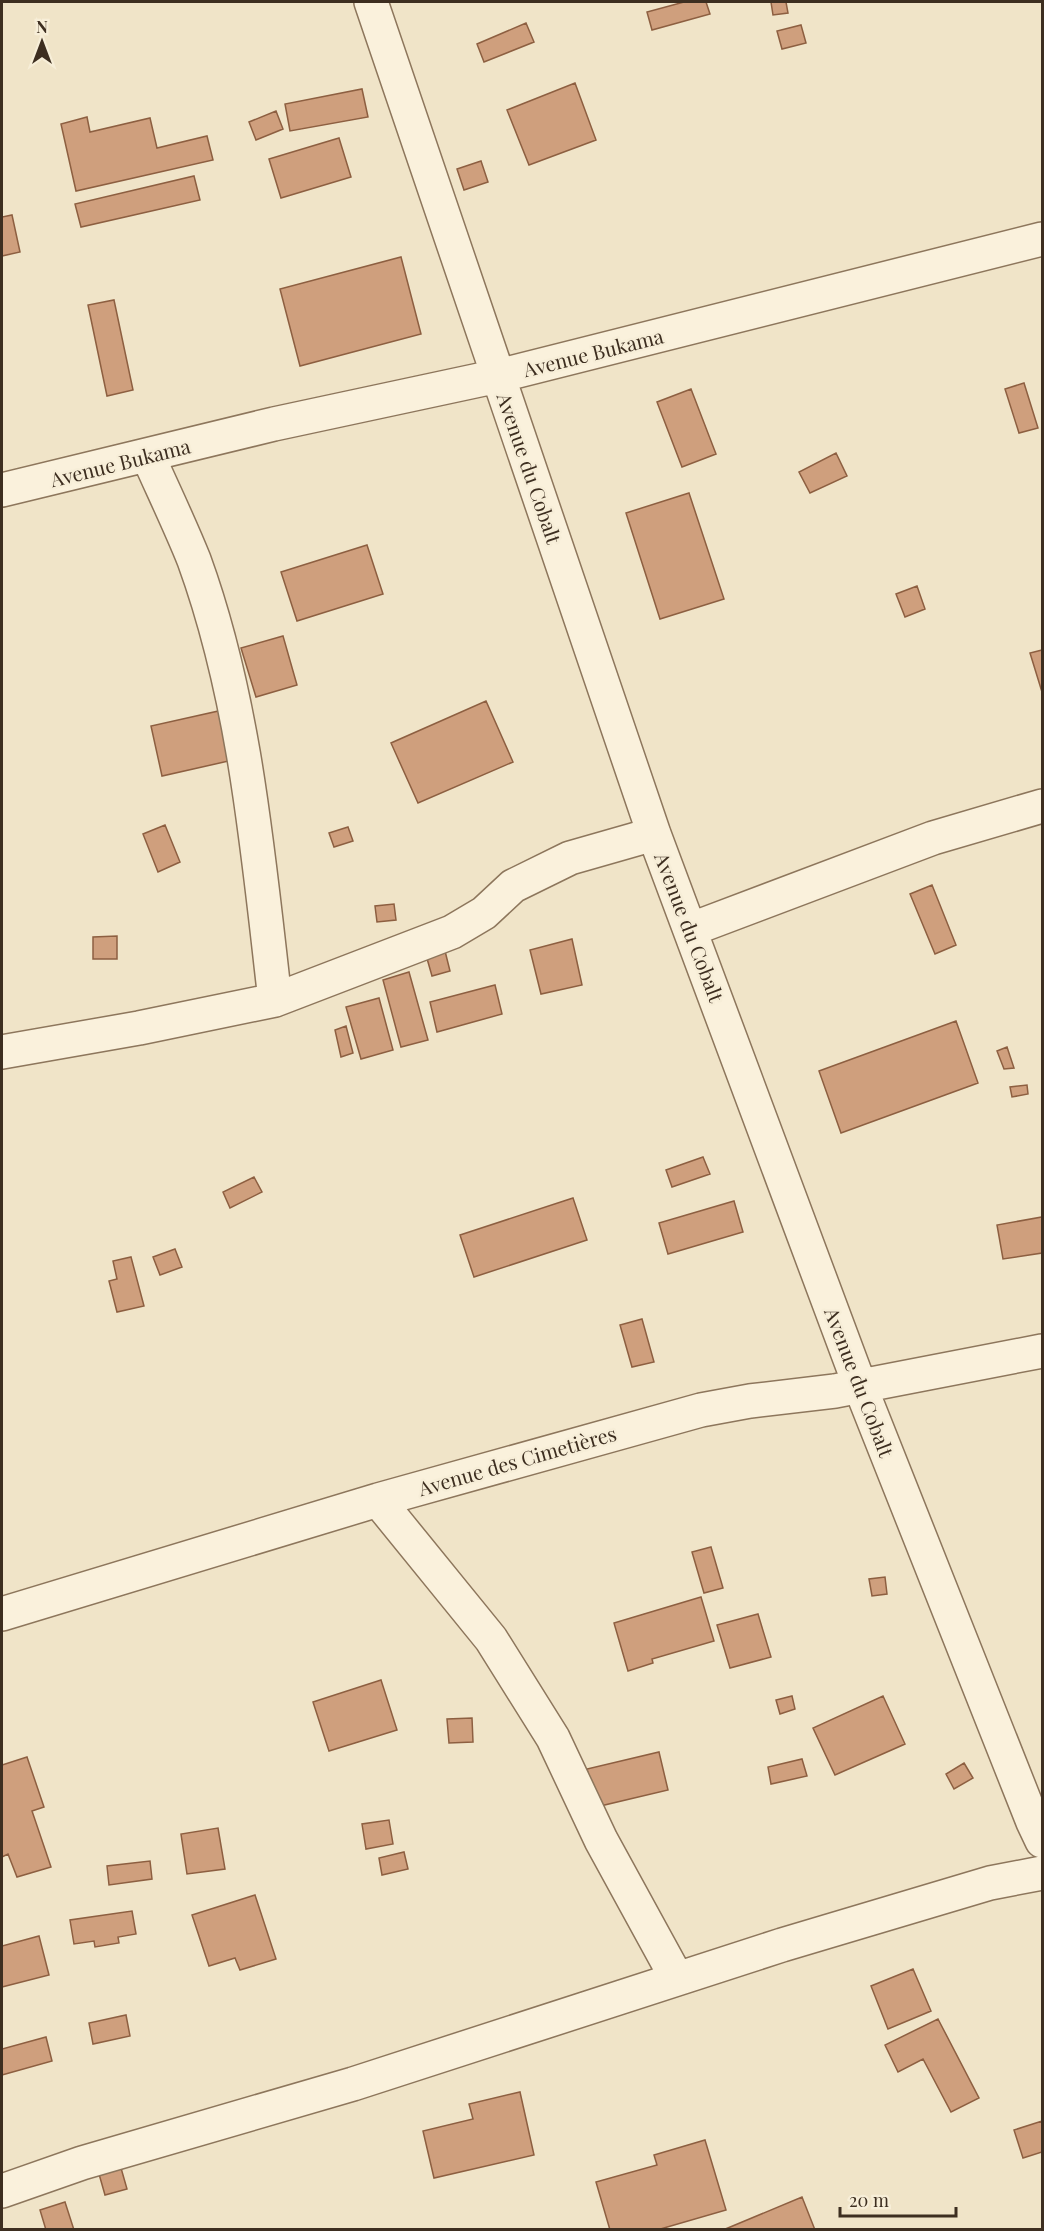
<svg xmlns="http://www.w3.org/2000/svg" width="1044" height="2231" viewBox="0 0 1044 2231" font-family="'Playfair Display',serif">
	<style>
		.building { fill: #cf9f7d; stroke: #8d5f41; stroke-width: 1.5 }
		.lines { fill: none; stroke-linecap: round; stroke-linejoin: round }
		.minor-casing { stroke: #8d765c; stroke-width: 36 }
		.minor { stroke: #faf1dc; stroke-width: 33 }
		.labels { text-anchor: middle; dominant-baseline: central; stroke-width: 5; stroke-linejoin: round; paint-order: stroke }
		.street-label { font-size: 20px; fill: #3d2e20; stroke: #f7eed8 }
	</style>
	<rect width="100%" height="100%" fill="#f0e4c8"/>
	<!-- building -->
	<path class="building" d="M684,2H706L710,14L652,30L647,12Z
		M771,2H786L788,13L773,15Z
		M526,23L534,42L484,62L477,44Z
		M801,25L806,43L782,49L777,31Z
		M575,83L596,140L529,165L507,110Z
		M362,89L368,117L290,131L285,104Z
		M276,111L283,129L256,140L249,122Z
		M87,117L90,132L150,118L157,148L207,136L213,160L76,191L61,124Z
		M339,138L351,177L281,198L269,159Z
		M481,161L488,182L464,190L457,169Z
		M194,176L200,200L81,227L75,204Z
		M12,215L20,252L2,256V217Z
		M401,257L421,334L300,366L280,289Z
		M114,300L133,390L107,396L88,305Z
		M1024,383L1038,428L1019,433L1005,389Z
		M691,389L716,454L682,467L657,402Z
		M836,453L847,476L810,493L799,472Z
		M689,493L724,599L660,619L626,513Z
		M367,545L383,594L297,621L281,572Z
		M917,586L925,609L905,617L896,594Z
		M283,636L297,685L256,697L241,648Z
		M1042,650V692L1030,653Z
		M486,701L513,762L418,803L391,743Z
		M223,710L233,760L162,776L151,726Z
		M165,825L180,862L158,872L143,834Z
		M348,827L353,841L334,847L329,833Z
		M932,885L956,945L935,954L910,894Z
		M394,904L396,920L377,922L375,906Z
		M117,936V959H93V937Z
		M572,939L582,985L541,994L530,950Z
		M445,951L450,971L432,976L426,955Z
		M409,972L428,1040L401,1047L383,980Z
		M495,985L502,1014L437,1032L430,1002Z
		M379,998L393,1050L361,1059L346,1007Z
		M956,1021L978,1083L841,1133L819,1071Z
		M346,1026L353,1053L341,1057L335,1030Z
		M1007,1047L1014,1068L1004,1069L997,1051Z
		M1027,1085L1028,1094L1012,1097L1010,1087Z
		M703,1157L710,1174L672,1187L666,1170Z
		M254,1177L262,1192L230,1208L223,1192Z
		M573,1198L587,1240L474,1277L460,1235Z
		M734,1201L743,1232L668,1254L659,1223Z
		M1042,1217V1253L1003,1259L997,1225Z
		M175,1249L182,1267L160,1275L153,1257Z
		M131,1257L144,1306L117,1312L109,1281L117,1279L113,1261Z
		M642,1319L654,1362L632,1367L620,1325Z
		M711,1547L723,1588L704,1593L692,1552Z
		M885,1577L887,1594L872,1596L869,1579Z
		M701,1597L714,1641L652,1659L653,1663L628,1671L614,1623Z
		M758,1614L771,1657L730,1668L717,1625Z
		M381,1680L397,1730L329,1751L313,1702Z
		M792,1696L795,1709L780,1714L776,1700Z
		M883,1696L905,1744L835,1775L813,1728Z
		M472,1718L473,1742L449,1743L447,1719Z
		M659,1752L668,1790L596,1807L587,1769Z
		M27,1757L44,1807L32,1811L51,1867L17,1877L8,1854L2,1857V1765Z
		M802,1759L807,1776L771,1784L768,1767Z
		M964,1763L973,1778L954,1789L946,1774Z
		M389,1820L393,1844L366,1849L362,1824Z
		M218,1828L225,1869L187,1874L181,1834Z
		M404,1852L408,1869L382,1875L379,1858Z
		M150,1861L152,1879L109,1885L107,1866Z
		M255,1895L276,1959L240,1970L235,1958L209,1966L192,1915Z
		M132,1911L136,1934L118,1937L119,1943L95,1947L94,1941L74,1944L70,1920Z
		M39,1936L49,1975L2,1987V1946Z
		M913,1969L931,2011L888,2029L871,1986Z
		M126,2015L130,2036L93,2044L89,2023Z
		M938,2019L979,2098L951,2112L923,2059L898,2072L885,2045Z
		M46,2037L52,2061L2,2075V2049Z
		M520,2092L534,2155L434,2178L423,2131L473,2119L469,2104Z
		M1042,2121V2152L1023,2158L1014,2130Z
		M705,2140L726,2210L657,2230H610L596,2182L657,2165L654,2155Z
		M121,2168L127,2189L105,2195L99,2174Z
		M802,2197L815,2230H723Z
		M65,2202L74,2230H46L40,2210Z"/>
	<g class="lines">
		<defs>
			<path id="minor" d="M371,2L654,834L860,1386L1033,1822L1042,1841
				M148,456C163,490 180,525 194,560C245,700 258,853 275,1000
				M2,490L274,424L498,376L1042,239
				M692,929L933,838L1042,806
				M2,1052L139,1028L275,1000L452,932L484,913L513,886L570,858L654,834
				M378,1500L491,1639L553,1738L601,1840L676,1977
				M2,1614L378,1500L701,1410L750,1401L835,1391L1042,1351
				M2,2191L82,2163L353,2084L782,1945L990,1883L1042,1873"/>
		</defs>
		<!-- minor casing -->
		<use href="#minor" class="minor-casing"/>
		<!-- minor -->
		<use href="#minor" class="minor"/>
	</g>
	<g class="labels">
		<!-- street labels -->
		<g class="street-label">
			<text transform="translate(593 352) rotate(-14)">Avenue Bukama</text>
			<text transform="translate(120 462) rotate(-14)">Avenue Bukama</text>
			<text transform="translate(530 468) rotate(71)">Avenue du Cobalt</text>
			<text transform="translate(690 927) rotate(69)">Avenue du Cobalt</text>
			<text transform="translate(860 1382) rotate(69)">Avenue du Cobalt</text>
			<text transform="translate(517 1460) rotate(-16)">Avenue des Cimetières</text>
		</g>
	</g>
	<!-- border -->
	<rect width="1044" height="2231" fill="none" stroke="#3d2e20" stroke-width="6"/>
	<!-- north arrow -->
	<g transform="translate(42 42)" stroke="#f7eed8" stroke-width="4.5" paint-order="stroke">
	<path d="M0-4.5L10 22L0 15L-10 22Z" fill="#3d2e20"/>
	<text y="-9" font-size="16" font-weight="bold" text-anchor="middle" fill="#3d2e20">N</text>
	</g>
	<!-- scale -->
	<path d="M840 2207v9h116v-9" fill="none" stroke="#3d2e20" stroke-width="3"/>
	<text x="849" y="2207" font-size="18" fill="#3d2e20" stroke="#f7eed8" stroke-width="4.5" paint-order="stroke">20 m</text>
</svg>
